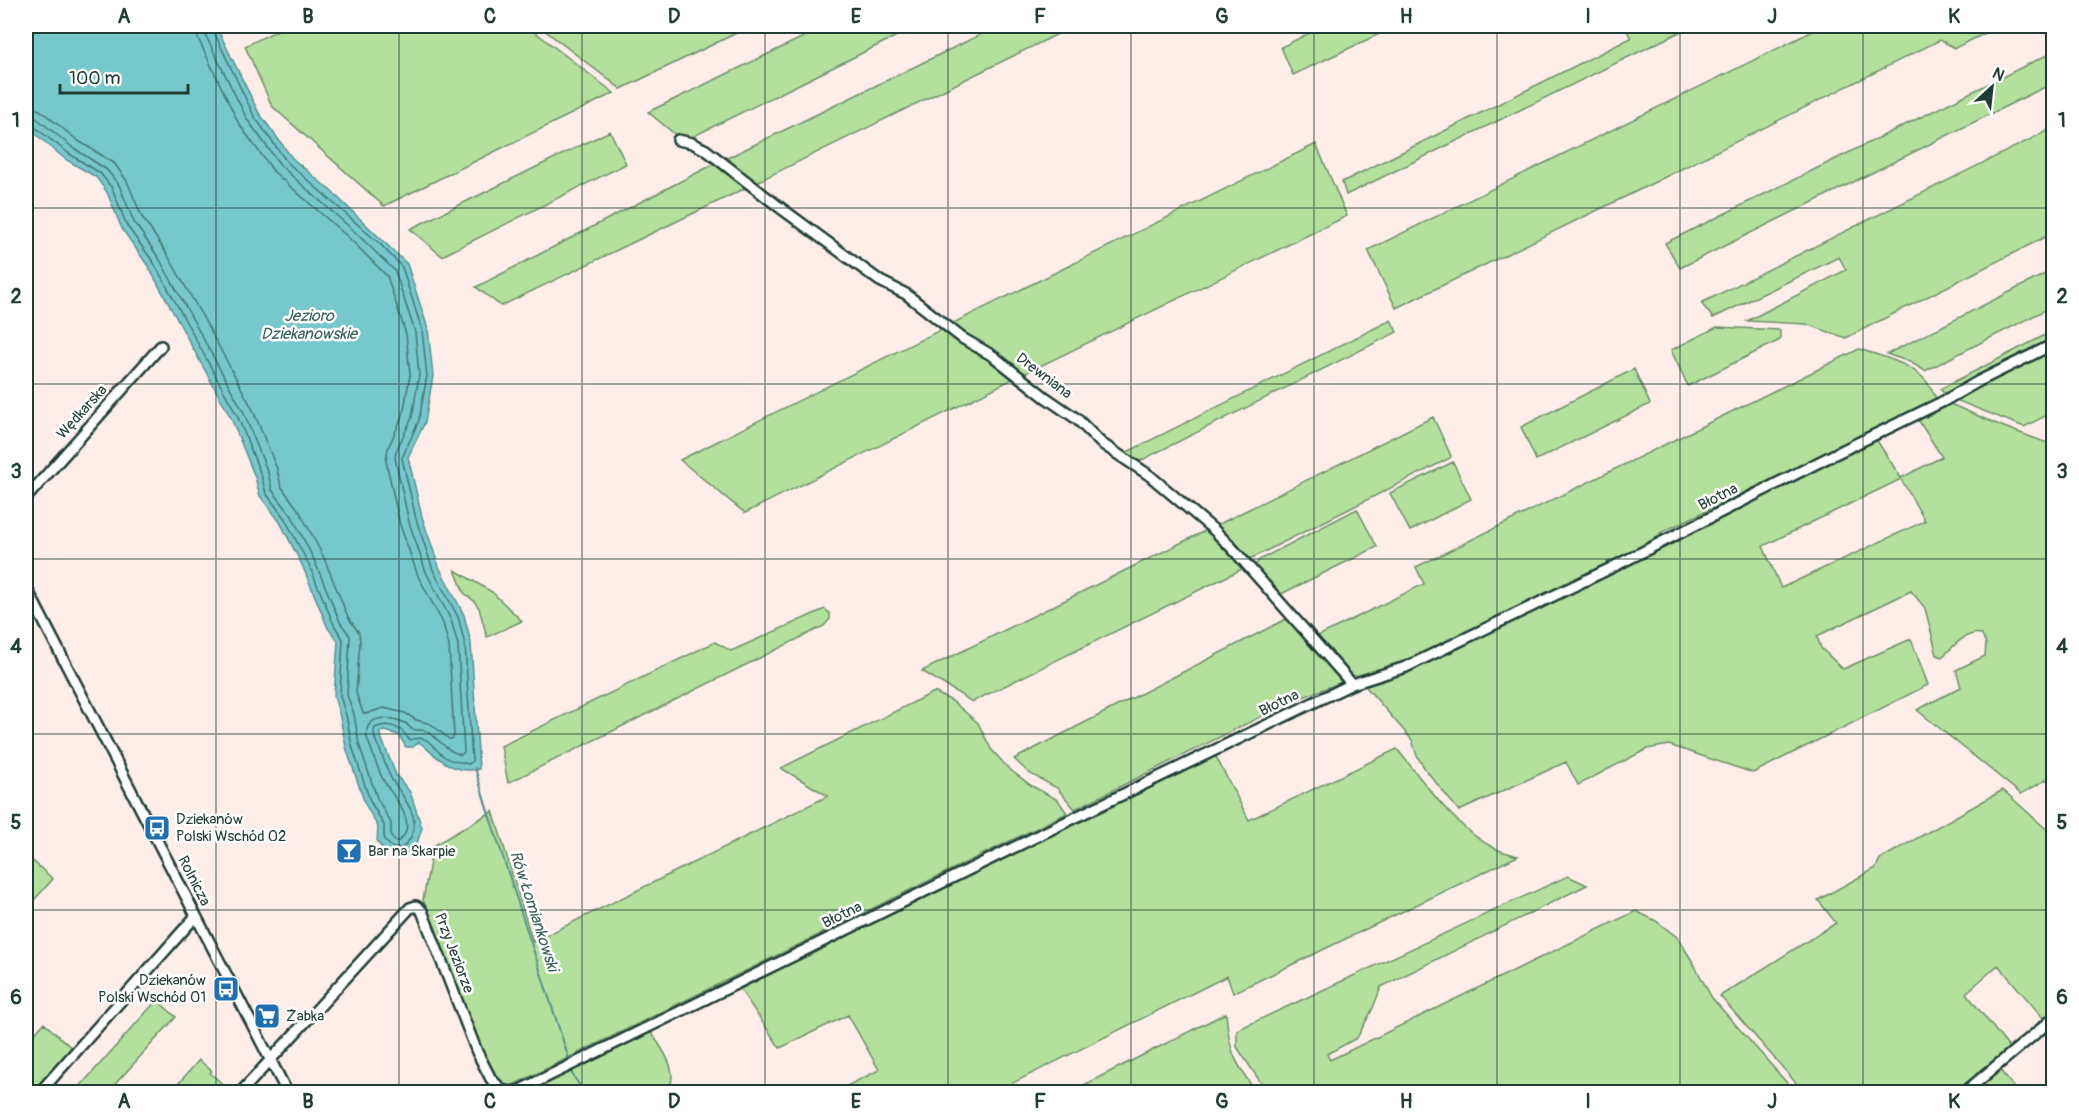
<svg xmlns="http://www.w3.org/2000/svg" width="2079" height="1118" viewBox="0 0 2079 1118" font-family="Pangolin,sans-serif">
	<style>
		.green { fill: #b4e09d; stroke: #6a8e68; stroke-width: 1.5; fill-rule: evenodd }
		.water { fill: #77c8cd; stroke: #549090; stroke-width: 1.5 }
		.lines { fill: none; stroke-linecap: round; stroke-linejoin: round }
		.shore { stroke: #427571; stroke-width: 1.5 }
		.stream { stroke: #549090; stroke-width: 2 }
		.minor-casing { stroke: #1f3d34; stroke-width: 14 }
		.minor { stroke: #fff; stroke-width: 9 }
		.grid { fill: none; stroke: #1f3d34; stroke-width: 1.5; stroke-opacity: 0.55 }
		.labels { text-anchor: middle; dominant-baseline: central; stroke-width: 5; stroke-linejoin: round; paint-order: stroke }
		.street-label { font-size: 15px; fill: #1f3d34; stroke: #fff }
		.poi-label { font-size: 15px; fill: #1f3d34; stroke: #fff; text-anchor: start }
		.water-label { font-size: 16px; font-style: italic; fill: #35605a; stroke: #fff }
		.neatline { fill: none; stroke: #1f3d34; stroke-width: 2 }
		.grid-label { font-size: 20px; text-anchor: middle; font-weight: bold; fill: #1f3d34 }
	</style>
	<rect width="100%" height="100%" fill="#ffedea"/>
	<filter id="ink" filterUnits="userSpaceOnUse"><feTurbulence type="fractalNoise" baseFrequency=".0167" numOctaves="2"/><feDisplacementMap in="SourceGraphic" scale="12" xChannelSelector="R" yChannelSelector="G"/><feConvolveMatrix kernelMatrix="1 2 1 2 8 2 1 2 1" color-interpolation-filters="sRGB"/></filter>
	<g filter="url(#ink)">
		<!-- green -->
		<path class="green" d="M286,26H527L614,93L384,206L272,106L245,46Z
			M539,26H751L621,89Z
			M826,26H917L692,137L677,136L648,112Z
			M998,26H1074L755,183L725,159Z
			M1324,26H1396L1293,75L1281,47Z
			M1638,26H1692L1346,195L1342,182L1631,38L1627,31Z
			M1823,26H2000L1955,48L1940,40L1635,192L1396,308L1368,250Z
			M2053,52V83L1680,268L1665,243Z
			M2053,128V233L1846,338L1806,324L1747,321L1846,270L1839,257L1713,318L1701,303Z
			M610,131L626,164L442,256L410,229Z
			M1316,144L1347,216L1022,375L951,324Z
			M718,162L750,186L501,306L476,287Z
			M2053,270V306L1925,371L1910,362L1887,354Z
			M1391,320L1397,332L1136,463L1123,454Z
			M1717,327L1780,330V340L1688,386L1671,350Z
			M944,328L1015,378L745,513L680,460Z
			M2053,331V339L1945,394L1940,389Z
			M2053,347V412L2024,427L1953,399Z
			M1859,349C1888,358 1928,367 1936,400L1660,533L1663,539L1395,668L1376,671L1353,683L1314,638L1424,584L1416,567Z
			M1634,369L1650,404L1536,460L1521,427Z
			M1948,403L2004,427L2053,445V776L2021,794L1917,710L1961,687L1956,670L1985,656L1986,643L1981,634C1967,630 1952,648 1942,657L1937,655L1925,608L1911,591L1817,636L1821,648L1843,669L1911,639L1928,685L1753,773L1669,745L1647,749L1578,785L1566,762L1459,811L1425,769L1417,756L1412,740L1367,688L1365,683L1427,663L1876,439L1901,478L1942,457L1917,418ZM1901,479L1925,521L1781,588L1763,546Z
			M1433,417L1451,456L1450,458L1250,559L1215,526Z
			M1453,462L1471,499L1410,531L1390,493Z
			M1357,509L1377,547L1277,596L1254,567L1259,560Z
			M1209,529L1244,568L972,702L922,671Z
			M455,570L492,592L522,621L487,637L479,608L474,601L464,593Z
			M825,609L830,614V619L824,626L508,783L501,746L715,642L731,651Z
			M1288,618L1342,682L1290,702L1075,809L1057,788L1029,773L1014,759Z
			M934,692L952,701L978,723L991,749L1009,769L1032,786L1058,800L1067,813L509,1087L496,1080L485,1058L423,900L433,846L493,811L533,942L828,796L781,768Z
			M1397,749C1425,783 1455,829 1496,849C1503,852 1511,854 1518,856L1233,993L1227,976L995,1092H835L879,1070L848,1015L780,1048L740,989L1215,755L1249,820Z
			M2003,790L2053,835V1013L2045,1020L1998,965L1966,993L2010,1049L1958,1092H1804L1720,996L1836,923L1818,900L1876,868L1880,859Z
			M26,855L53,879L26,909Z
			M1568,876L1587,885L1381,987L1373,1008L1357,1038L1327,1054L1330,1060L1636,911L1656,921L1677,937L1691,959L1712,998L1795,1092H1267L1237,1047V1030Z
			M157,1000L176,1017L108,1092H75Z
			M1226,1013C1229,1051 1234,1061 1256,1092H1070Z
			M44,1023L73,1049L34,1092H26V1044Z
			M651,1032C662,1049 681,1072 667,1092H529Z
			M199,1060L212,1071L210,1073L232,1092H171Z
			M1999,1069L2018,1092H1971Z"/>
		<!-- water -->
		<path class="water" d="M26,26H216L259,113L292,158L331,191L407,264L428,329L433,376L425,422L408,457L422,517L439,567L464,615L471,643L479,769C451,774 439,758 419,742L413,747H406L399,735L385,731L379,732L396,775L410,792L422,828L417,843L404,855C391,855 385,852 377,842L378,827L365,804L346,747L340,717L334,696L338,641L328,628L303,567L280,522L260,496L255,477L231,418L148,266L122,229L107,192L96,177L65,159L26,126Z"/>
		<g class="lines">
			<!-- shore -->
			<path class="shore" d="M26,106L40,110L77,140L114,163L127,181L142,217L167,254L210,330L252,408L277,469L281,486L300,512L324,558L348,617L359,633L360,642L356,693L363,713L366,714L383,708L405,713L416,720L431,724L449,739H452L454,736L449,646L443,623L418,576L400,525L386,461L388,448L403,415L410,375L406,334L387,276L349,238L274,172L239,124L197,36L195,26
				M26,115L35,117L72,147L107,170L119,185L134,222L160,260L243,411L268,473L272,490L292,516L315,562L340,622L350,636L347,695L354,714L359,744L377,798L391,823V837L395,841H399C419,824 395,799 385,783C377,769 373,753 367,738C363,715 390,715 405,723C408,724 409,728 412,729C416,731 421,729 426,731C439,738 445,751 461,755L464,752L458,645L451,620L426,572L409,522L395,458L396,451L412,418L419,375L415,332L395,271L355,232L281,166L247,119L205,34L204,26
				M26,122L31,124L68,153L100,173L112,188L127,226L154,263L237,415L261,475L266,493L285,519L309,565L334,625L343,639L340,696L346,715L352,746L370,801L384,825V840L393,848H402C428,826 407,802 392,780C387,771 384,760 380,750C377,743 372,736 375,728C388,721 403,728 409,740C430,733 430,747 445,757C452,762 461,762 469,764L472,761L465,644L458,617L433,570L416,519L402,458L419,420L427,376L422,330L402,267L380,244L287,162L254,116L211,26"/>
			<!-- stream -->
			<path class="stream" d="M475,768L486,805L569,1059
				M572,1069V1074L584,1092"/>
			<defs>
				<path id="minor" d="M678,140L692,143L706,150L778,206L880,281L906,294L962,338L993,356L1045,397L1077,419L1101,443L1149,475L1214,530L1232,548L1352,684
					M26,498L161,346
					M26,587L287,1092
					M40,1092L195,917
					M241,1092L410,908L416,906L422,911L477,1052L491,1079L502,1090L510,1092L518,1091L1074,818L1352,684L1406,667L1609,569L1833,455L1942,402L1979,381L2054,344
					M1965,1092L2054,1018"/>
			</defs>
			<!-- minor casing -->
			<use href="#minor" class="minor-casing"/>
			<!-- minor -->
			<use href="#minor" class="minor"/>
		</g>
	</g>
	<!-- grid -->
	<path class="grid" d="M216,26V1092M399,26V1092M582,26V1092M765,26V1092M948,26V1092M1131,26V1092M1314,26V1092M1497,26V1092M1680,26V1092M1863,26V1092M26,208H2054M26,384H2054M26,559H2054M26,734H2054M26,910H2054"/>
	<!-- icons -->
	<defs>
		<symbol id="bus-square" viewBox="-11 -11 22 22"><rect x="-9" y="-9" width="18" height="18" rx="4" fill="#1f6fb2" stroke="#fff"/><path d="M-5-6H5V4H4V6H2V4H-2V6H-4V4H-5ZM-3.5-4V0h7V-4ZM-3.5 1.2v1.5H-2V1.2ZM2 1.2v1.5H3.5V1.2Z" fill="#fff"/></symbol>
		<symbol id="bar-square" viewBox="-11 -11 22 22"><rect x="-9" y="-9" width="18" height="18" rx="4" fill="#1f6fb2" stroke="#fff"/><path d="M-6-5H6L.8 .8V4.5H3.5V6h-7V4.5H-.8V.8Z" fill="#fff"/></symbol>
		<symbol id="supermarket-square" viewBox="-11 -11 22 22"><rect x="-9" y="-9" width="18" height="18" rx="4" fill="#1f6fb2" stroke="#fff"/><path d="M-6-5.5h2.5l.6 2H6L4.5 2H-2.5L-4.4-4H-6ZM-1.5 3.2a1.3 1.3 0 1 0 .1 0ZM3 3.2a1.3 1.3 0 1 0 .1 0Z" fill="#fff"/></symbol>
	</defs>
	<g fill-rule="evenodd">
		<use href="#bus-square" x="142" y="813" width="30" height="30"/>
		<use href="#bar-square" x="334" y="836" width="30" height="30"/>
		<use href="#bus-square" x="211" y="974" width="30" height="30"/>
		<use href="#supermarket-square" x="252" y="1001" width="30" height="30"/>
	</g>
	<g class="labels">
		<!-- street labels -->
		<g class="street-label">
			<text transform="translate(1044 376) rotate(37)">Drewniana</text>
			<text transform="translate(82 412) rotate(-48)">Wędkarska</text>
			<text transform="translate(1718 497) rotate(-27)">Błotna</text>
			<text transform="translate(1279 703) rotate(-26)">Błotna</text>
			<text transform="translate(194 881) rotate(63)">Rolnicza</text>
			<text transform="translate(842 915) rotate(-26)">Błotna</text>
			<text transform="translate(454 953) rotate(69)">Przy Jeziorze</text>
		</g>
		<!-- poi labels -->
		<g class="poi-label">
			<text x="176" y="819">Dziekanów<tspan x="176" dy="17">Polski Wschód 02</tspan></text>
			<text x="368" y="851">Bar na Skarpie</text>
			<text x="206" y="980" text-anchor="end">Dziekanów<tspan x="206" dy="17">Polski Wschód 01</tspan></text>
			<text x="286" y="1016">Żabka</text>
		</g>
		<!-- water labels -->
		<g class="water-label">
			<text x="309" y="316">Jezioro<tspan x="309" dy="18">Dziekanowskie</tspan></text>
			<text transform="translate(534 911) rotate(72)">Rów Łomiankowski</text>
		</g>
	</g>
	<!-- margin -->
	<rect width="2079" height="1118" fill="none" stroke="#fff" stroke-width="66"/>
	<!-- north arrow -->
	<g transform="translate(1992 87) rotate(27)" stroke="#ffffff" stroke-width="4.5" paint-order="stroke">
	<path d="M0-4.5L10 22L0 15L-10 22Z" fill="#1f3d34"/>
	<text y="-9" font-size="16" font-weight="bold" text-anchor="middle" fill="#1f3d34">N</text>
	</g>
	<!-- scale -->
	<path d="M60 84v9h128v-9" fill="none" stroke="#1f3d34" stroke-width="3"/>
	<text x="69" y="84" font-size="18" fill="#1f3d34" stroke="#ffffff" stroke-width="4.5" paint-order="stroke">100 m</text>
	<rect x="33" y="33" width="2013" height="1052" class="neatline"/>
	<g class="grid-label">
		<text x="124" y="23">A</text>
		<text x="308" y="23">B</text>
		<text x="490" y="23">C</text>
		<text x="674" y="23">D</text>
		<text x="856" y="23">E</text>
		<text x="1040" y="23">F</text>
		<text x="1222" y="23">G</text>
		<text x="1406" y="23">H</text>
		<text x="1588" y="23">I</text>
		<text x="1772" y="23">J</text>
		<text x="1954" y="23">K</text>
		<text x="16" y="127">1</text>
		<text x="2062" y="127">1</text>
		<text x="16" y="303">2</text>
		<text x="2062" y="303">2</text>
		<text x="16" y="478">3</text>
		<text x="2062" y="478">3</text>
		<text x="16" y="653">4</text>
		<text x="2062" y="653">4</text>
		<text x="16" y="829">5</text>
		<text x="2062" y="829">5</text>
		<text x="16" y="1004">6</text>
		<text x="2062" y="1004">6</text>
		<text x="124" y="1108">A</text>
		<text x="308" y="1108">B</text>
		<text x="490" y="1108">C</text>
		<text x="674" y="1108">D</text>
		<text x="856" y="1108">E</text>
		<text x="1040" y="1108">F</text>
		<text x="1222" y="1108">G</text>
		<text x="1406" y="1108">H</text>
		<text x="1588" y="1108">I</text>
		<text x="1772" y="1108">J</text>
		<text x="1954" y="1108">K</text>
	</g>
</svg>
